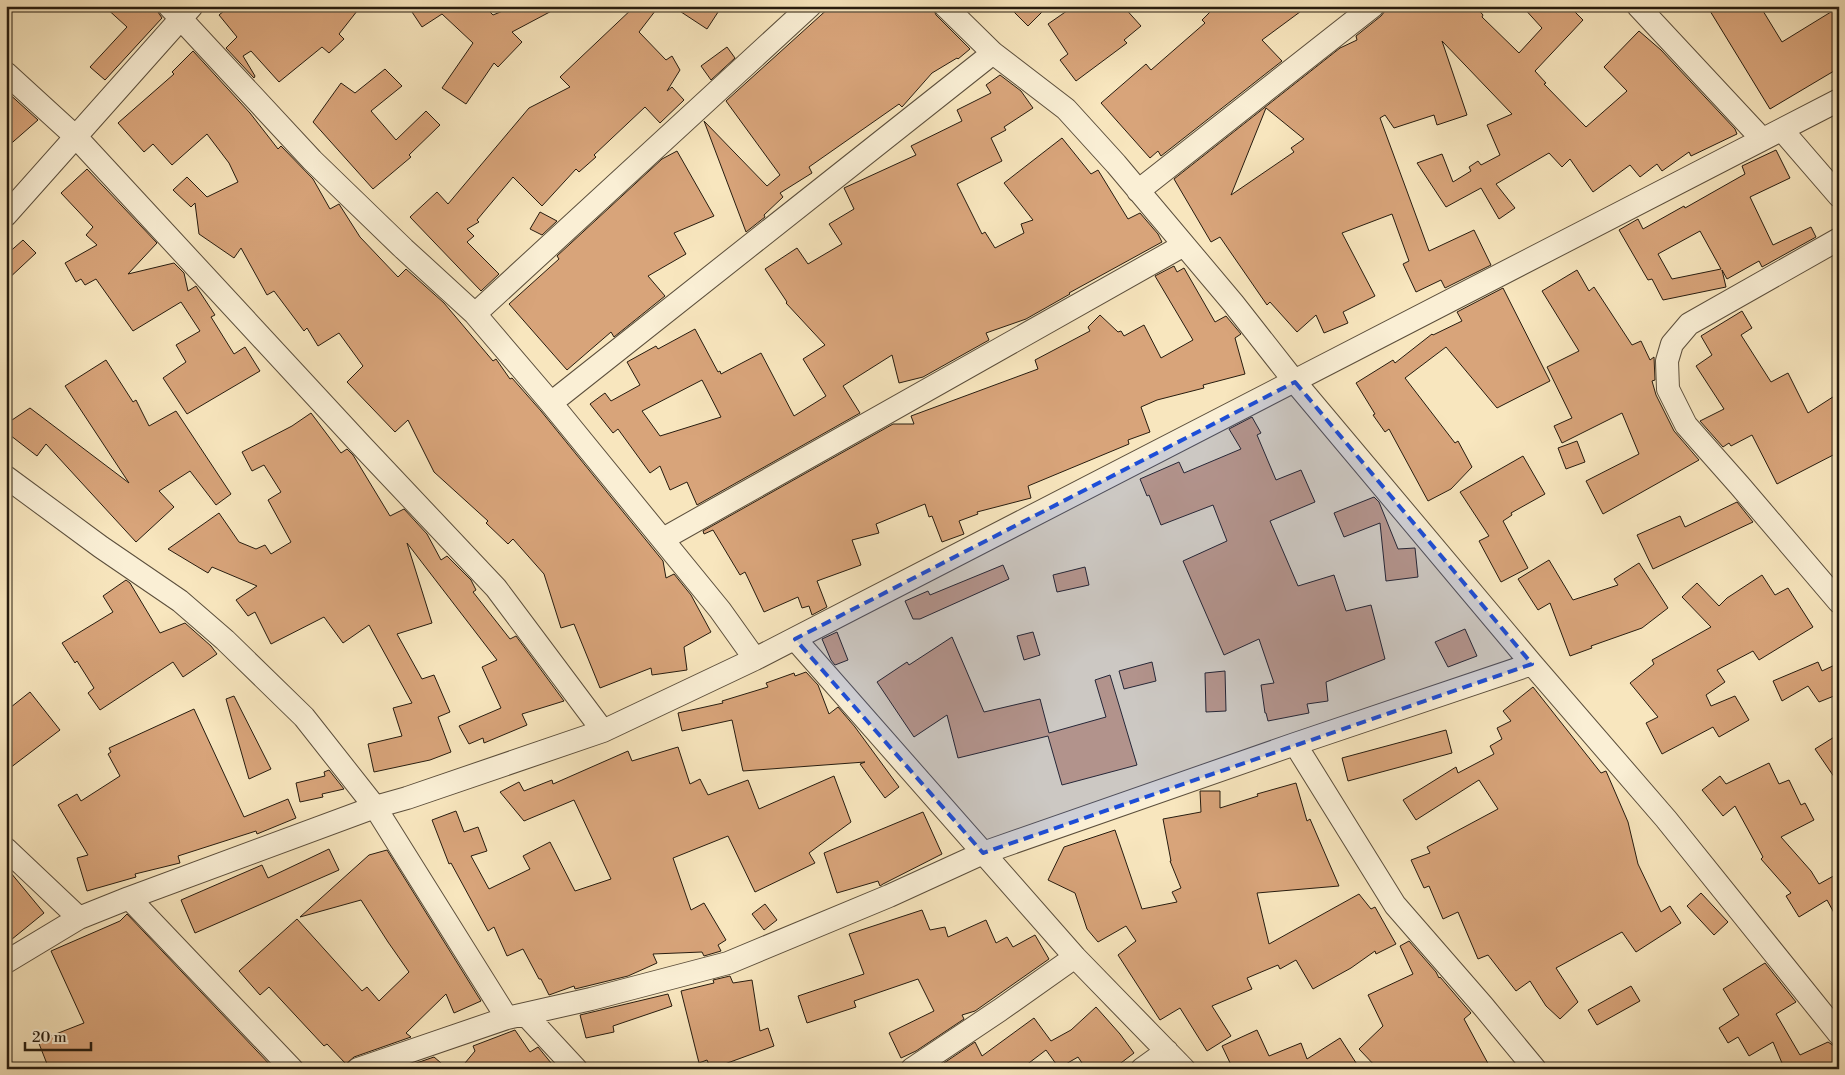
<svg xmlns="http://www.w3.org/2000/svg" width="1845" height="1075" viewBox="0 0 1845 1075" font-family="'Libre Bodoni',serif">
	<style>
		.building { fill: #d8a47a; stroke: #271c0f; fill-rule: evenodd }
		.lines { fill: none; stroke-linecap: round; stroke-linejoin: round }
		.minor-casing { stroke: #5b4e3b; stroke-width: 24 }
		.minor { stroke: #faefd5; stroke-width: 22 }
		.marked { fill: #1d4ed8; fill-opacity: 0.2; stroke: #1d4ed8; stroke-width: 4; stroke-dasharray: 10 6; stroke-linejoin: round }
	</style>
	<rect width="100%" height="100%" fill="#f8e6be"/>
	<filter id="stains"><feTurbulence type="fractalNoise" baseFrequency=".004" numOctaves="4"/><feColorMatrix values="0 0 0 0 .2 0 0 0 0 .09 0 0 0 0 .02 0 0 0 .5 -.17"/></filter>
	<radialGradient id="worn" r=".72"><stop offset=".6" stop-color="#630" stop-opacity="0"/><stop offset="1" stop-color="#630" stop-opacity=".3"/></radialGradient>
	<!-- building -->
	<path class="building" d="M104,6H156V9L162,18L105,80L90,67L127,27Z
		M230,6H361L339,34L344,39L329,53L322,47L279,82L251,51L243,56L255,76L254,78L226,48L237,37L219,15Z
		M408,6H484L493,15L515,6H561L512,32L522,42L498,67L494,63L466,104L442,88L473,43L442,14L422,27Z
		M635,6H659L639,32L666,60L672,56L680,70L667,91L672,87L684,100L660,123L645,107L594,155L596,157L579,172L576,169L542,206L513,177L477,220L479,222L467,229L474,236L467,242L499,274L481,291L410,217L437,192L448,204L529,108L570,87L560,77Z
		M672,6H722L707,29Z
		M831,6H932L936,15L970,49L958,59L957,58L932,73L902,107L899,104L809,167L812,173L780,193L783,197L764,215L765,217L746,232L704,121L767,186L780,175L726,101Z
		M1008,6H1048L1028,26Z
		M1074,6H1123L1141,26L1124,40L1127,43L1076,81L1060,60L1068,54L1048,24Z
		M1216,6H1308L1262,40L1282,61L1161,156L1158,151L1150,158L1101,103L1146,64L1151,70L1205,23L1202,20Z
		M1386,6H1475L1483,15L1482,17L1519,53L1542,28L1522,6H1569L1583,20L1535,71L1546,83L1544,84L1586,127L1627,91L1604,67L1639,31L1661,50L1735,129L1737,134L1691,156L1689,152L1662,171L1657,164L1640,177L1630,165L1593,192L1570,159L1562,167L1549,153L1496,184L1515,208L1499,219L1481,188L1446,207L1417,163L1442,154L1453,182L1471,171L1469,167L1478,161L1481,165L1500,155L1487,125L1512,114L1442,41L1467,115L1437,125L1434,115L1394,128L1385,115L1380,118L1429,251L1474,230L1491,265L1445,288L1441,280L1416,292L1403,264L1409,261L1392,214L1342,233L1375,296L1343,312L1348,323L1324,333L1316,315L1297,332L1270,302L1267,305L1220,237L1211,242L1174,179L1340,48L1357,40L1356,36L1381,16L1385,11ZM1266,108L1304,139L1291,148L1294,152L1231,195Z
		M1707,6H1760L1782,42L1839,7V68L1770,109Z
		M727,47L735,58L711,80L701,66Z
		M193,51L250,113L278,149L281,146L313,179L330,209L339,204L360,237L398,277L406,269L444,303L493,361L496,359L510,379L512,378L541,411L663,561L666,578L674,574L691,595L711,632L684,647L687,670L652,675L651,668L600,688L574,624L561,628L544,574L513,539L508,544L486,523L488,521L434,472L408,420L395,432L347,382L363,366L339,333L318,346L307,328L304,331L274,291L267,295L241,248L234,258L199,234L195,203L191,207L173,190L187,177L207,197L238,182L229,163L207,134L172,165L153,144L144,152L118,123L174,74L172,72Z
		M385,69L402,86L371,111L396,140L426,111L440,125L409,155L411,157L373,189L313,122L341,83L355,93Z
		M1000,75L1021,91L1033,108L1004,127L1006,130L991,138L1002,161L957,184L982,234L985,232L995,248L1024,233L1021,224L1033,220L1004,183L1062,138L1091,174L1098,170L1128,219L1140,213L1158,234L1162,242L1069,293L1070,294L1026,319L986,333L989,340L923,377L899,383L892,355L843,386L860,413L697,505L687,482L670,490L660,466L650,473L618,429L613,433L590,404L605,393L611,401L640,385L627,362L656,346L658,349L695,329L718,372L720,371L721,374L761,353L794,416L826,396L803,359L825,345L786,303L787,302L765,269L797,248L808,264L842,244L829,224L854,209L844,188L916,155L911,146L962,121L957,110L991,93L986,85ZM702,380L721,417L660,436L642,411Z
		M6,91L38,120L6,148Z
		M1776,150L1790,178L1750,197L1773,245L1811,227L1816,237L1762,267L1759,261L1727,279L1722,270L1726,287L1663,300L1652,279L1648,280L1619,230L1638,219L1643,229L1684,206L1685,208L1745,174L1742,166ZM1700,231L1721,269L1672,279L1658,254Z
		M677,151L714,216L674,233L686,254L648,276L665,296L614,337L611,332L567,370L509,304L559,259L557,256L662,159Z
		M87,169L157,243L128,274L174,263L184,273L188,291L196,286L215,315L211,317L234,354L245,347L260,371L187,414L163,378L186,362L176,345L200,331L181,302L133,331L96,279L85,285L81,279L76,282L65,263L97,245L86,235L93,227L61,193Z
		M540,212L557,221L542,235L530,229Z
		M23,240L36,253L6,281V255Z
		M1174,266L1177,272L1184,268L1215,322L1226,316L1241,334L1235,338L1245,374L1203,385L1204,388L1157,400L1141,407L1150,432L1128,440L1129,444L1028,486L1031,498L977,512L978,514L959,521L964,534L942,542L932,516L929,517L925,504L876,524L879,533L852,540L861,565L817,581L827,607L812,615L809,606L802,608L798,597L764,612L745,572L740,575L713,530L704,534L703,531L893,424H914L911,416L1038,369L1035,360L1090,331L1088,327L1100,315L1118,332L1121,331L1124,336L1144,325L1161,358L1193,340L1155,276Z
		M1577,270L1589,291L1594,287L1632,345L1641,341L1650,360L1654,357L1655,380L1652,381L1656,395L1674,431L1699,460L1603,514L1586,481L1639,454L1622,413L1562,443L1554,426L1572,418L1547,367L1579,351L1542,291Z
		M1503,288L1550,381L1497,408L1446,347L1405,378L1455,443L1458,441L1472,467L1451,489L1428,501L1389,429L1385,432L1373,415L1375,414L1356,383L1393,360L1395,363L1432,334L1433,335L1462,321L1457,312Z
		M1742,311L1752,328L1741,335L1771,382L1788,373L1808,413L1839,393V452L1777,484L1752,435L1731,446L1729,443L1723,447L1700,421L1724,409L1696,366L1712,355L1701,336Z
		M106,360L133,402L136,400L149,426L176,411L231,494L216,505L190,471L159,491L174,507L136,542L46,444L37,456L6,432V424L30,408L129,483L65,386Z
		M311,413L341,453L347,449L353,455L390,516L404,509L427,534L441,560L447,556L471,580L476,590L473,592L510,639L516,636L564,701L522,714L527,725L484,743L483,738L469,744L459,726L501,708L482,667L497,660L407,543L432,623L397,634L422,679L434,675L450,712L438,717L451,752L430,760L374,772L368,744L402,736L393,708L412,703L369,625L343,643L324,617L271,644L255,612L248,616L236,600L257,586L212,567L208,573L168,549L219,513L239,542L256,549L265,545L271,554L291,542L268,500L281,492L264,465L252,471L242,452L292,426Z
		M1252,417L1261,433L1257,435L1276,480L1301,470L1315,502L1270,521L1298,586L1334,575L1346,611L1371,605L1385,659L1326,682L1328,701L1307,704L1309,713L1268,721L1266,713H1265L1261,685L1274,683L1259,639L1224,655L1183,561L1227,541L1213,505L1161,525L1149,495L1147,496L1140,479L1179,462L1184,473L1241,449L1229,429Z
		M1577,441L1585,462L1566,469L1558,448Z
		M1523,456L1545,494L1511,513L1512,515L1503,521L1528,568L1501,582L1479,541L1489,536L1460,492Z
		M1374,497L1379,502L1398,549L1415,548L1418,577L1386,581L1380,523L1344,537L1334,513Z
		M1737,502L1753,522L1653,569L1637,535L1680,516L1685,527Z
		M1549,560L1573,600L1618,585L1614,579L1639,563L1668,608L1642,628L1591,646L1592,648L1570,656L1550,603L1538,610L1518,579Z
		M1003,565L1009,579L920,619H913L905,601L928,591L930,595Z
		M1085,567L1089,585L1057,592L1053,575Z
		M1762,575L1775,595L1788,588L1813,627L1759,660L1753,651L1717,670L1725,682L1706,695L1711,706L1735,696L1749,720L1719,737L1713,727L1662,754L1646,723L1658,717L1630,683L1654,664L1652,660L1711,627L1682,597L1697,583L1719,606L1727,598Z
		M126,580L130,583L160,633L185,623L211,646L217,654L183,677L173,662L100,710L88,693L94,688L77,661L75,663L62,643L113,612L103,596Z
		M1465,629L1477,656L1448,667L1435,642Z
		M837,632L848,660L835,665L831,660L822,639Z
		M1033,632L1040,655L1024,660L1017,636Z
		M952,637L984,712L1040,699L1049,733L1106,717L1095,680L1110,675L1137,765L1062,785L1048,736L958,758L947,715L914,737L877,682L907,662L909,665Z
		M1152,662L1156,681L1124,689L1119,671Z
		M1818,662L1822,671L1839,663V694L1819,702L1808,686L1782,701L1773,681Z
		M1225,671L1226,711L1206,712L1205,673Z
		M806,672L818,685L829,714L838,707L855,727L899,787L885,798L860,764L865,762L743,771L732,720L682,731L678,713L723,703L722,701L768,687L766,683L794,673L795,676Z
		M1533,687L1601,773L1606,771L1628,822L1638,864L1661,912L1670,906L1681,923L1636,952L1622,932L1556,968L1578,1002L1560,1019L1546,1006L1530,981L1516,991L1488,955L1478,959L1458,912L1443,919L1429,886L1424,888L1411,860L1430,853L1427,847L1498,809L1479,780L1416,820L1403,800L1456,767L1458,773L1494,754L1490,746L1502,739L1497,728L1511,721L1503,711Z
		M30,692L60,730L6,771V711Z
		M234,696L271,769L249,779L226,699Z
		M194,709L244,817L288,799L296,818L257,834L256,831L178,856L180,863L135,874L136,877L87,891L77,858L88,855L58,805L77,794L81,801L120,776L108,754L111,752L109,748Z
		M1446,730L1452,753L1348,781L1342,758Z
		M1839,734V784L1815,749Z
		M678,747L690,784L700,779L708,795L748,780L759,809L834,776L851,822L809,853L815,863L755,892L728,836L673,858L691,910L704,903L726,940L718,945L721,951L704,956L702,952L653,954L657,963L628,976L575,989L574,986L549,995L541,979H539L523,949L507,956L494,927L488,931L451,863L449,864L432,820L456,811L464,832L478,827L487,851L471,856L489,889L530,869L523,856L550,842L575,891L611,879L574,800L524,821L500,792L519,782L524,791L552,780L553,784L628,751L632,761Z
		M1769,763L1779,784L1789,780L1801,805L1805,803L1814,820L1781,837L1811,871L1819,884L1839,873V922L1827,900L1799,917L1786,896L1791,893L1761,859L1763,857L1735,806L1723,816L1702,790L1720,776L1726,784Z
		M329,770L344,789L322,794L323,797L300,802L296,783L325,776L324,772Z
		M1296,783L1307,821L1310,819L1339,886L1257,893L1269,944L1359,894L1371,909L1375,907L1396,944L1376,954L1375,951L1351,968L1313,989L1296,960L1280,969L1278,965L1247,978L1252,989L1212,1006L1231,1036L1207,1051L1180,1008L1160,1020L1118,955L1136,941L1126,926L1098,942L1087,929L1075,893L1048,880L1064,847L1115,830L1142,909L1177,902L1172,892L1181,888L1170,861H1171L1163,819L1201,812L1200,791H1220V808L1258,796L1257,794Z
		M923,812L942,854L883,884L880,886L878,881L837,893L824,853Z
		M329,849L339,870L195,933L181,900L262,865L268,878Z
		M387,850L481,1001L454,1013L446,994L406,1033L411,1037L354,1057L346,1064L327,1044L324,1046L269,987L260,995L239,971L297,919L362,991L367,987L379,1001L409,972L388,942L361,900L300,917L369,855Z
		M6,867L44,913L6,944Z
		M1701,893L1728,922L1714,935L1687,906Z
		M765,904L777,920L764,930L752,914Z
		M922,910L930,930L945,927L948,937L986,920L996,943L1007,937L1013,947L1035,935L1049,959L975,1011L962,1015L964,1019L916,1051L901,1058L889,1033L934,1011L918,979L854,1001L856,1007L807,1023L798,996L864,974L849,934Z
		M127,914L274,1069H49L38,1041L84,1023L51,951L120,921Z
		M1409,941L1436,972L1439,978L1440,977L1471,1013L1464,1019L1491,1069H1378L1359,1049L1383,1026L1368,995L1413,974L1400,946Z
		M1765,963L1796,1002L1776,1014L1800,1055L1828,1042L1834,1046L1839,1047V1069H1770L1782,1063L1773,1042L1749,1056L1738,1037L1728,1043L1719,1028L1739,1015L1723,989Z
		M730,976L733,983L752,980L760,1031L768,1028L774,1046L711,1069L707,1060L699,1063L681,991L714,983L713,980Z
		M1631,986L1640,1001L1597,1025L1588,1010Z
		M668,994L672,1006L613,1026L614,1032L586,1038L580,1015Z
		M1096,1007L1120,1034L1134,1053L1113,1069H1086L1078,1057L1059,1068L1046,1050L1021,1069H948L944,1063L975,1042L982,1056L1034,1018L1051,1041L1071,1030Z
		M515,1030L530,1052L538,1047L556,1069H460L475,1051L473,1046Z
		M1257,1030L1269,1056L1301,1043L1307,1059L1340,1038L1360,1069H1233L1222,1046Z
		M434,1057L448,1069H399Z"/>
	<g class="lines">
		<defs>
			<path id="minor" d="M169,6L312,160L404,249L475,314L551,403L720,610L755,659
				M945,6L993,53L1066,109L1116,164L1233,303L1295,382L1532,664L1666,819L1839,1034
				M1638,6L1762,139
				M6,73L76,137L361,445L496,588L603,731
				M1782,130L1839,196
				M1138,191L1373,6
				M6,215L192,6
				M1839,239L1689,324L1672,344L1667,361L1668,389L1686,425L1740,486L1839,602
				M475,314L810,6
				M551,403L993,53
				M6,477L101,547L180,601L225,640L304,717L375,807L507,1018
				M663,539L1184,245
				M795,639L1075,957L1184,1069
				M1295,744L1395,905L1483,1006L1535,1069
				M6,849L79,918
				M129,898L292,1069
				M6,962L79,918L129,898L375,807L407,798L603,731L755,659L1839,100
				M525,1014L576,1069
				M358,1069L507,1018L591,999L728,963L889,896L983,853L1295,744L1532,664
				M912,1069L1000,1010L1075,957
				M1142,1069L1167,1051"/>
		</defs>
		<!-- minor casing -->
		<use href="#minor" class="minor-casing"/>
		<!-- minor -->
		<use href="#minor" class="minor"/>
	</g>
	<!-- marked area -->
	<path class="marked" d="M1295,382L1532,664L983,853L795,639Z"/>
	<!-- margin -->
	<rect width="1845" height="1075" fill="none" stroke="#f8e6be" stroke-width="25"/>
	<rect x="8" y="8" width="1830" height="1060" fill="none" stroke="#271c0f" stroke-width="2.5"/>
	<rect x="12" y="12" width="1820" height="1050" fill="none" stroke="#271c0f"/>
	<!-- scale -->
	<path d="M25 1042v8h66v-8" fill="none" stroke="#271c0f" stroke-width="2.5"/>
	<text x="32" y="1042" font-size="15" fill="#271c0f" stroke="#faefd5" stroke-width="4" paint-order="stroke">20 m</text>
	<rect width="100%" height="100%" filter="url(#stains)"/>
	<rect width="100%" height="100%" fill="url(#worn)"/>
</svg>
